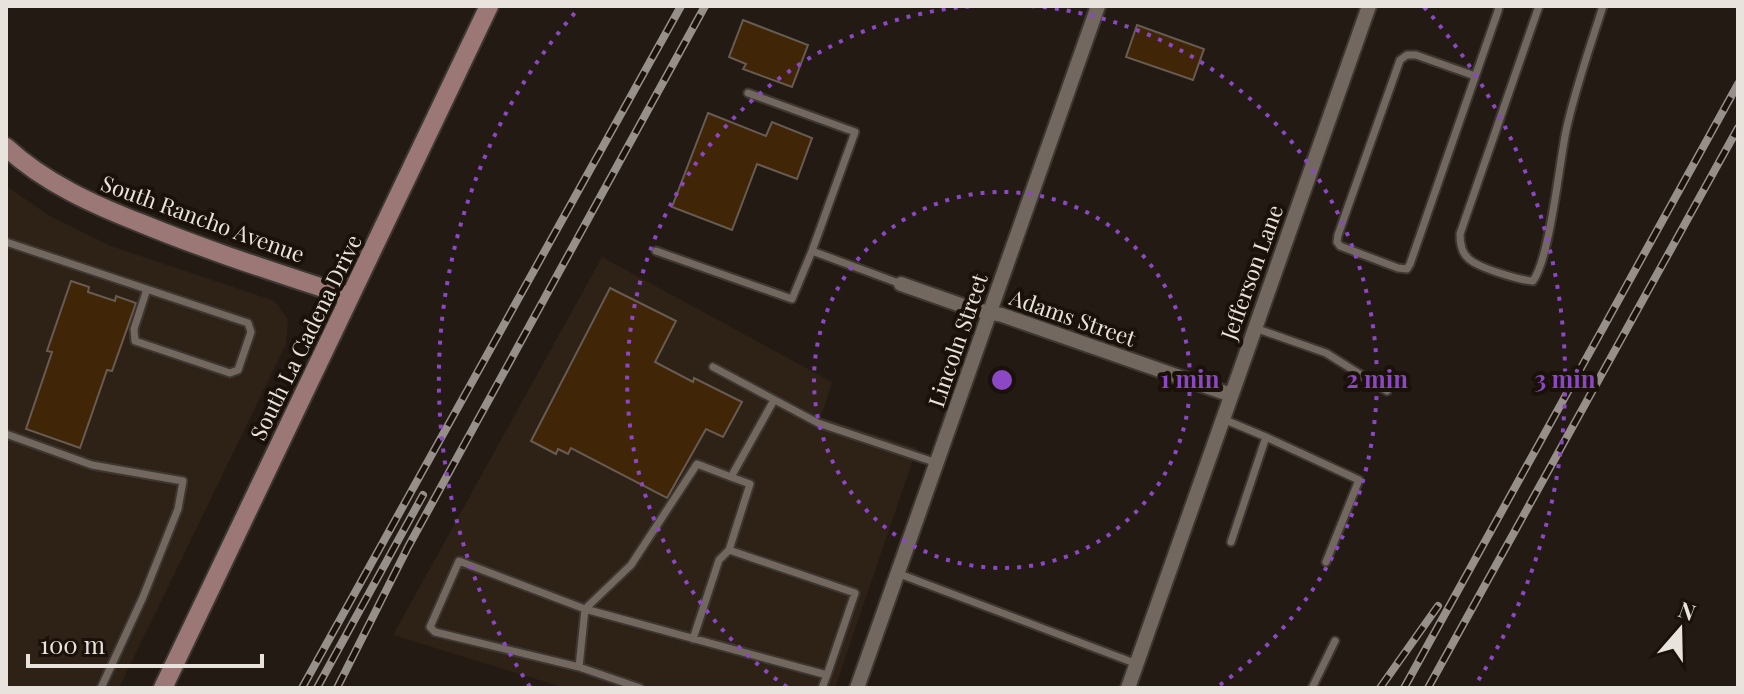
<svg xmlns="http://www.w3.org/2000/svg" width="1744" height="694" viewBox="0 0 1744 694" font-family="'Playfair Display',serif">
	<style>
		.built { fill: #2e2115 }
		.building { fill: #412507; stroke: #675c54; stroke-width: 2 }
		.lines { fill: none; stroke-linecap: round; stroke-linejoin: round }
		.service-casing { stroke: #3d3732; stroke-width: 11 }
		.minor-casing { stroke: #3d3732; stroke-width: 18 }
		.secondary-casing { stroke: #3d3732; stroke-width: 22 }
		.service { stroke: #73685f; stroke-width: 7 }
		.minor { stroke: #73685f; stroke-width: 14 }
		.secondary { stroke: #9b7776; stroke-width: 18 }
		.rail-casing { stroke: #97908a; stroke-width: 8 }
		.rail { stroke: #1a110a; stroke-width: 5; stroke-dasharray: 15; stroke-linecap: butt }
		.ring { fill: none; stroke: #8c47c4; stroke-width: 4; stroke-dasharray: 4 8 }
		.labels { text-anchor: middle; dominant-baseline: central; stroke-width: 8; stroke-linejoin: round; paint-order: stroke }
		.street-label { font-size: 22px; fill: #e9e3de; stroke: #1a110a }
		.centre { fill: #8c47c4; stroke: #1a110a; stroke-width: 4 }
		.ring-label { font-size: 24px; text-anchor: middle; font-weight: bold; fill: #8c47c4; stroke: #1a110a; stroke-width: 8; stroke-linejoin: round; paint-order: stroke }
	</style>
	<rect width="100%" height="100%" fill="#231b13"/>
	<!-- built -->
	<path class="built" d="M6,186L50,216L111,246L275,301L288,320L286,344L119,688H6Z
		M602,257L832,382L821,417L917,448L835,688H565L393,635Z"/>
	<!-- building -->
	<path class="building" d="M743,20L808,45L792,87L743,69L746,64L729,57Z
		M1137,25L1204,49L1193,80L1126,57Z
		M708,113L766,136L772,122L812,138L797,179L757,164L732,230L672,207Z
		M71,281L89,287L88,292L115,301L116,296L136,303L112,371L107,370L80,448L26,429L52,352L47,351Z
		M610,288L676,321L655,362L693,382L694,378L742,402L723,437L706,429L667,498L571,448L568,454L558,449L556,454L531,441Z"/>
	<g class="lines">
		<defs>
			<path id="service" d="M1539,6L1460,234C1460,243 1461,253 1469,259C1479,268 1519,280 1533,281C1550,257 1559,165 1566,131C1575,89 1590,47 1603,6
				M1475,76L1416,55H1407L1400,60L1338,235L1337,242L1340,246L1398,268L1407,269L1410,264L1498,11L1499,6
				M748,93L855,132L812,251L901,284
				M6,242L248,323L251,332L238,370L230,373L135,341L134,329L147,289
				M656,251L792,299L812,251
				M1255,328L1326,353L1387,391
				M713,367L818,423L937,463
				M774,400L731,477L697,464L631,565L585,609L459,561L430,627L435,632L579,667L585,609L827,675L822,688
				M1223,419L1266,437L1231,542
				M6,434L92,465L183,481L178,509L143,597L101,688
				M1266,437L1359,480L1326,562
				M731,477L750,484L729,550L855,593L827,675
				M897,573L1137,664
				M693,639L719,560L729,550
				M579,667L640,688
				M1312,688L1335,641"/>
			<path id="minor" d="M901,284L972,309L1002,315L1231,395
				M857,688L1098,6
				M1128,688L1369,6"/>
			<path id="secondary" d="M6,147C45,183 94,205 143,224C211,252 281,274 350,297
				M163,688L489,6"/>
		</defs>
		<!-- service casing -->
		<use href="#service" class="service-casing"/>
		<!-- minor casing -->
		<use href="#minor" class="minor-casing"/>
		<!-- secondary casing -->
		<use href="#secondary" class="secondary-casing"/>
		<!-- service -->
		<use href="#service" class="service"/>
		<!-- minor -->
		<use href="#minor" class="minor"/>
		<!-- secondary -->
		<use href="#secondary" class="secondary"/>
		<defs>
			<path id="rail" d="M302,688L681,6
				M317,688L423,495
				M337,688L408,547L705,6
				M1380,688L1438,606
				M1404,688L1738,84
				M1428,688L1738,128"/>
		</defs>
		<!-- rail casing -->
		<use href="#rail" class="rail-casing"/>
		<!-- rail -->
		<use href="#rail" class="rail"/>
	</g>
	<!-- distance rings -->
	<g class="ring">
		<circle cx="1002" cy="380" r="188"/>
		<path d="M787 687A375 375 0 0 1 973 6M1031 6A375 375 0 0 1 1217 687"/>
		<path d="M530 687A563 563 0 0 1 580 7M1424 7A563 563 0 0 1 1474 687"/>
	</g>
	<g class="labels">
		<!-- street labels -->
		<g class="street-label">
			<text transform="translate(203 218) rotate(20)">South Rancho Avenue</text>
			<text transform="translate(1251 272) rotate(-70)">Jefferson Lane</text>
			<text transform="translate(1073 317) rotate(19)">Adams Street</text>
			<text transform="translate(305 337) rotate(-64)">South La Cadena Drive</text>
			<text transform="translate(957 340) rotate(-71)">Lincoln Street</text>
		</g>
	</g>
	<circle cx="1002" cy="380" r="12" class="centre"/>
	<g class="ring-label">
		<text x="1190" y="388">1 min</text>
		<text x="1377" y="388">2 min</text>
		<text x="1565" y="388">3 min</text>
	</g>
	<!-- border -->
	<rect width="1744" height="694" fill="none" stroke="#e9e3de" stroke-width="16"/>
	<!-- north arrow -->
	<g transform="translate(1680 630) rotate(20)" stroke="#1a110a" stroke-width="6" paint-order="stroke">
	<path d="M0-6L14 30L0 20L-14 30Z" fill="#e9e3de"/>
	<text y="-12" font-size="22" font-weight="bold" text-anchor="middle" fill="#e9e3de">N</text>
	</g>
	<!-- scale -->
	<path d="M28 654v12h234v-12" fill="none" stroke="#e9e3de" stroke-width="4"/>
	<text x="40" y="654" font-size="24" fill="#e9e3de" stroke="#1a110a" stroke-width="6" paint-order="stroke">100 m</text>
</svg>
